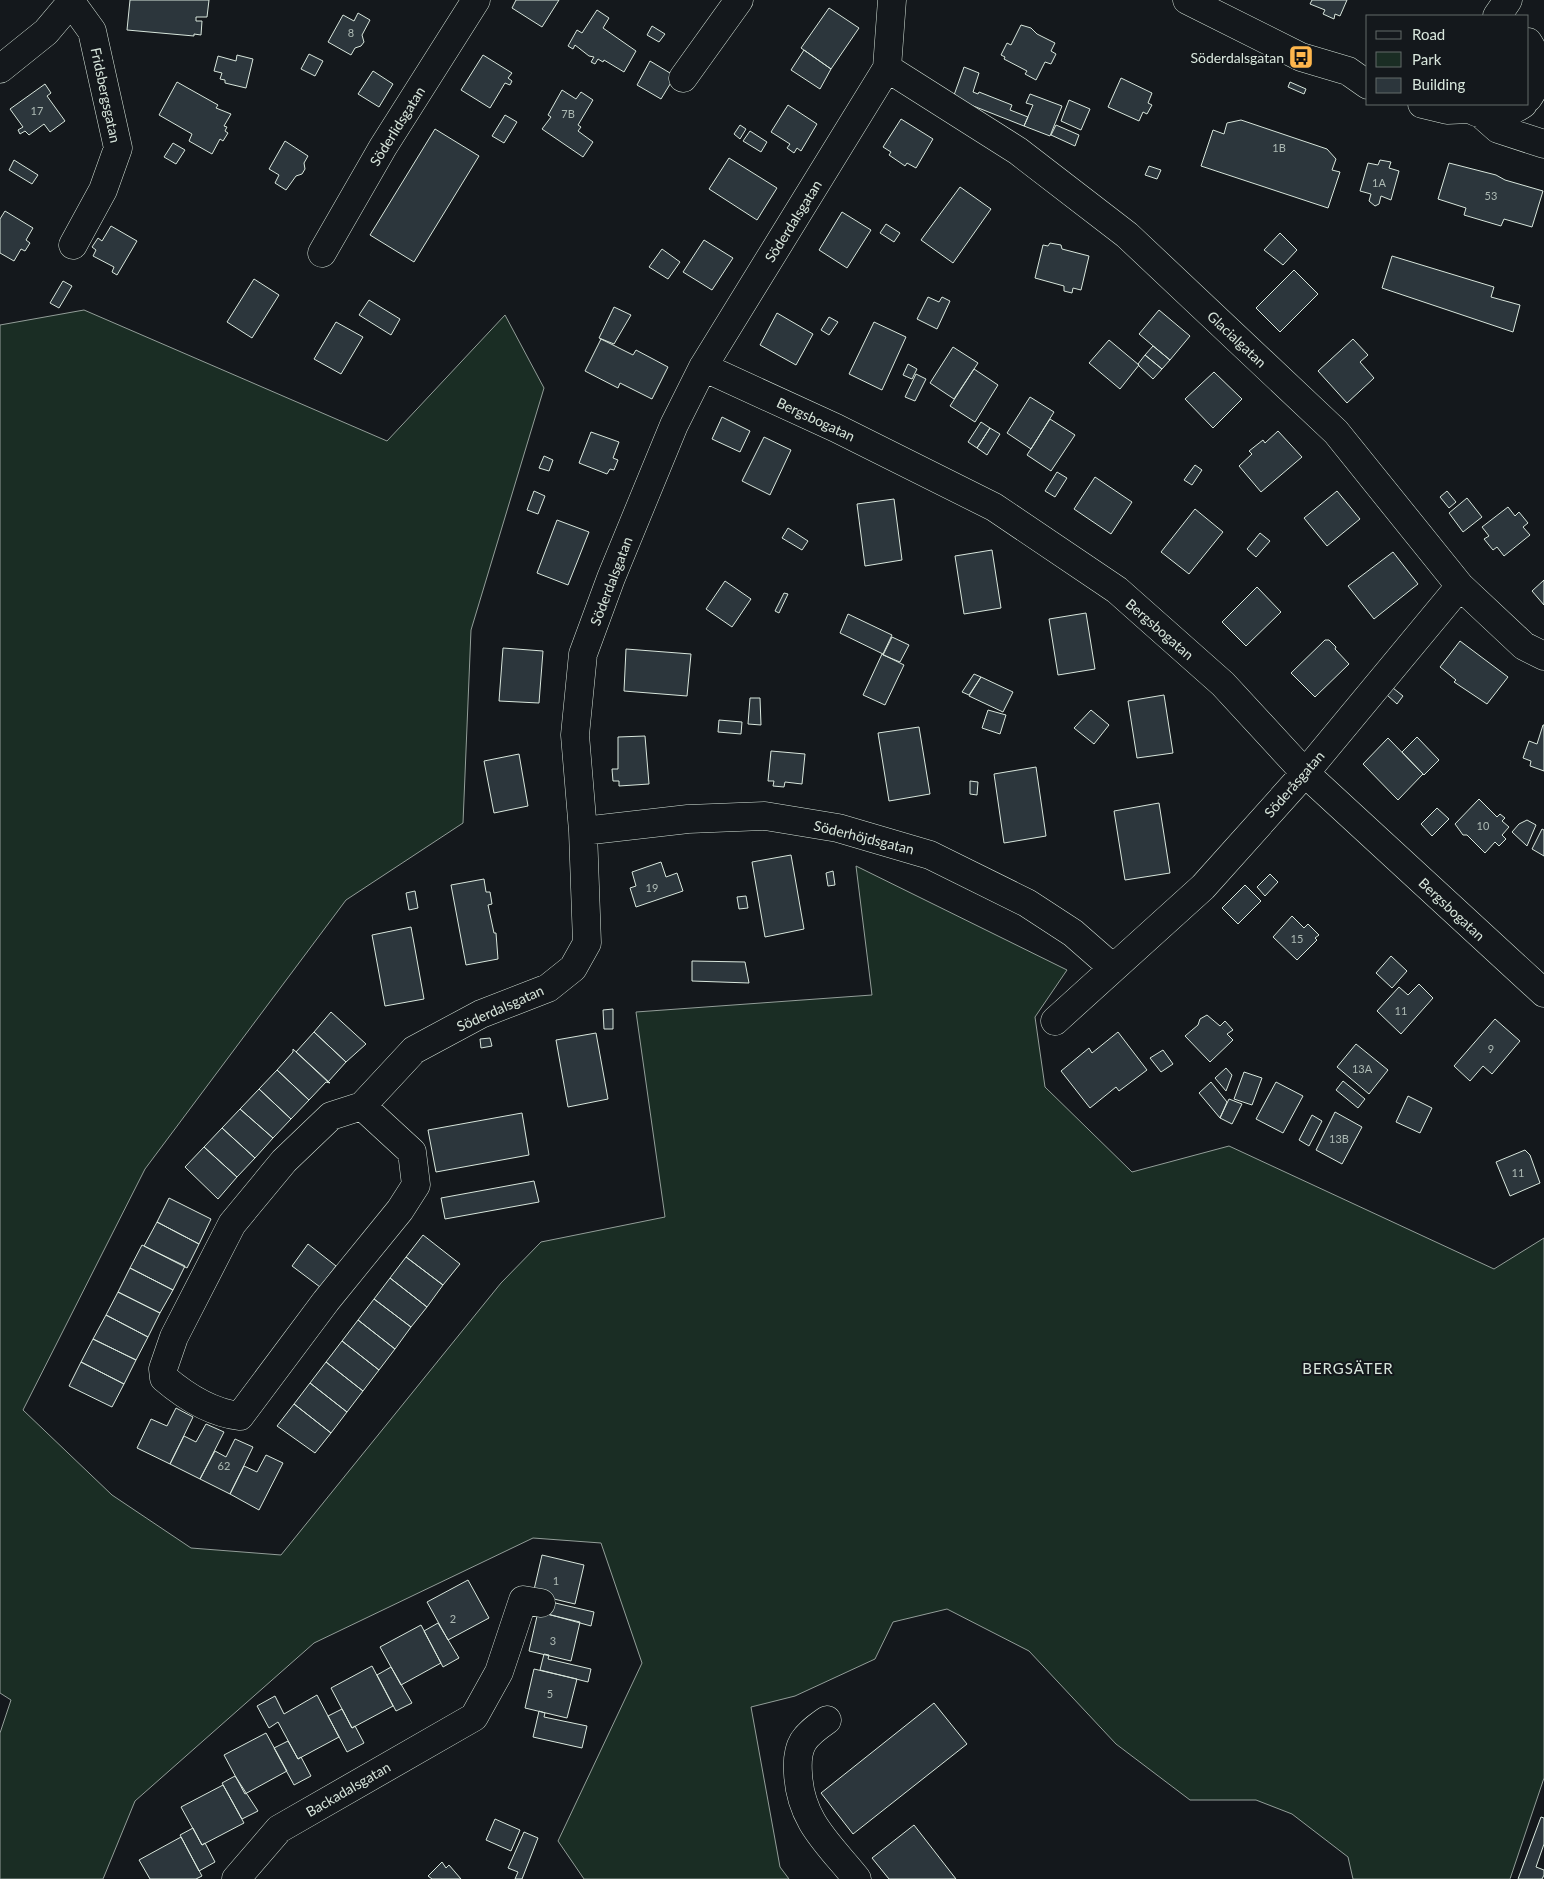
<svg xmlns="http://www.w3.org/2000/svg" width="1544" height="1879" viewBox="0 0 1544 1879" font-family="Lato,sans-serif">
	<style>
		.green { fill: #1a2d24; stroke: #939e99 }
		.building { fill: #2c363c; stroke: #d8e6dc }
		.lines { fill: none; stroke-linecap: round; stroke-linejoin: round }
		.minor-casing { stroke: #d8e6dc; stroke-width: 29 }
		.minor { stroke: #14181c; stroke-width: 28 }
		.labels { text-anchor: middle; dominant-baseline: central; stroke-width: 4; stroke-linejoin: round; paint-order: stroke }
		.number-label { font-size: 11px; fill: #adbab4 }
		.poi-label { font-size: 14px; fill: #d8e6dc; stroke: #14181c; text-anchor: end }
		.street-label { font-size: 14px; fill: #d8e6dc; stroke: #14181c }
		.neighbourhood-label { font-size: 15px; letter-spacing: 1px; fill: #d8e6dc; stroke: #14181c }
	</style>
	<rect width="100%" height="100%" fill="#14181c"/>
	<!-- green -->
	<path class="green" d="M84,310L387,441L505,315L544,388L471,630L463,823L346,900L145,1169L23,1410L112,1495L191,1548L281,1555L501,1283L541,1242L665,1217L636,1012L872,995L856,866L1067,970L1035,1017L1045,1087L1132,1172L1229,1146L1494,1269L1544,1238V1778L1510,1879H1353L1348,1857L1292,1814L1256,1800H1190L1116,1744L1029,1651L947,1609L893,1622L875,1659L795,1696L751,1707L780,1867L789,1879H584L558,1841L642,1663L601,1543L533,1538L314,1643L135,1801L103,1879H0V1733L11,1700L0,1693V325Z"/>
	<!-- building -->
	<path class="building" d="M130,0H209L207,17H196V21H202L201,35L194,34V36L127,30Z
		M516,0H559L542,27L512,8Z
		M1312,0H1347L1340,16L1335,14L1334,19L1323,14L1325,10L1310,4Z
		M829,8L859,28L831,69L801,48Z
		M597,10L609,18L603,28L636,51L624,72L604,60L603,62L598,59L595,64L591,62L594,57L589,56L575,45L573,49L568,46L577,30L582,33Z
		M358,13L370,20L362,35L364,42L361,46L355,48L351,55L328,42L343,15L354,21Z
		M1021,25L1031,28L1037,34L1055,43L1051,51L1056,54L1051,64L1045,62L1036,80L1025,74L1027,71L1004,59L1005,57L1001,55L1007,43L1011,45Z
		M652,26L665,34L659,42L647,35Z
		M804,50L831,69L820,89L791,70Z
		M309,54L323,61L315,76L301,69Z
		M237,55L253,59L246,88L225,83V80L220,79L222,73L214,71L218,56L236,61Z
		M483,55L512,73L508,78L512,81L510,85L505,83L490,108L461,90Z
		M650,61L675,76L661,99L637,85Z
		M964,67L979,73L973,92L978,94L979,92L1012,105L1010,110L1028,117L1024,126L953,98Z
		M373,71L393,84L379,107L358,94Z
		M1121,78L1152,93L1148,103L1152,105L1147,114L1143,112L1139,121L1108,107Z
		M177,82L218,105L216,108L231,114L224,126L227,127L225,131L228,133L223,141L220,139L212,154L189,141L192,134L159,115Z
		M1290,82L1306,89L1304,94L1288,87Z
		M45,84L51,93L47,96L65,121L50,132L44,124L29,135L25,131L20,134L18,130L23,127L10,109Z
		M562,90L576,99L581,92L593,100L578,125L581,127L578,131L593,142L583,157L542,129L551,117L548,115Z
		M1030,94L1062,106L1050,136L1024,126L1033,105L1026,103Z
		M1069,100L1090,109L1081,130L1061,121Z
		M788,105L817,124L801,151L797,148L794,153L787,148L790,144L771,132Z
		M505,115L517,122L504,143L492,136Z
		M901,119L933,139L916,168L907,163L905,166L889,155L891,152L883,147Z
		M1241,120L1327,149L1336,159L1332,170L1340,172L1328,208L1201,166L1213,130L1224,134L1227,123Z
		M740,125L746,129L740,139L734,134Z
		M1056,125L1079,135L1075,146L1051,135Z
		M435,129L479,156L414,262L370,235Z
		M750,131L767,142L761,152L743,141Z
		M285,141L308,156L304,163L305,169L302,174L296,176L286,190L275,183L279,175L269,169Z
		M173,143L185,150L176,164L164,157Z
		M729,158L777,188L757,220L709,189Z
		M14,160L38,175L32,184L9,170Z
		M1380,160L1391,162L1389,168L1399,171L1391,200L1381,196L1379,204L1375,206L1369,201L1371,194L1360,191L1368,163L1378,165Z
		M1449,163L1496,175L1505,180L1543,191L1532,227L1504,219L1501,226L1464,215L1466,208L1438,199Z
		M1149,166L1161,170L1157,179L1145,175Z
		M960,187L991,209L953,263L921,240Z
		M5,211L33,228L26,240L30,243L25,251L21,249L14,261L0,253V219Z
		M842,212L871,230L847,268L819,250Z
		M886,224L900,233L894,242L880,233Z
		M111,226L137,241L117,275L112,272L114,267L93,256L96,250L92,247L98,238L102,241Z
		M1280,233L1297,250L1283,265L1264,250Z
		M704,240L733,258L712,290L683,272Z
		M1050,243L1061,245L1062,249L1089,256L1081,290L1073,288L1072,293L1064,291V286L1035,278L1043,245L1048,246Z
		M662,249L680,262L668,279L649,267Z
		M1392,256L1494,287L1491,297L1520,305L1513,332L1382,288Z
		M1294,270L1318,294L1280,332L1256,308Z
		M254,279L279,295L252,338L227,322Z
		M63,281L72,286L59,308L50,303Z
		M928,297L939,302L942,297L950,301L937,329L917,319Z
		M369,300L400,319L391,335L359,315Z
		M614,307L631,315L614,344L599,338Z
		M1159,310L1190,336L1170,360L1139,334Z
		M777,313L813,334L796,365L760,345Z
		M829,317L838,322L829,335L821,330Z
		M336,322L363,337L341,374L314,359Z
		M874,322L906,337L882,390L849,374Z
		M601,339L633,355L636,350L668,367L652,399L620,383L618,388L585,371Z
		M1353,339L1368,355L1360,362L1374,378L1347,403L1318,371Z
		M1109,340L1139,365L1120,389L1089,363Z
		M1153,346L1170,360L1162,369L1145,355Z
		M953,347L978,363L954,399L930,383Z
		M1145,355L1162,369L1153,379L1139,366L1138,364Z
		M908,364L917,369L912,379L903,375Z
		M974,369L998,385L975,422L950,406Z
		M1214,372L1242,399L1213,428L1185,399Z
		M916,374L926,379L915,401L905,397Z
		M1030,397L1054,412L1031,449L1007,433Z
		M722,417L750,431L740,452L712,439Z
		M1050,419L1075,435L1051,471L1027,455Z
		M981,422L990,428L977,448L968,442Z
		M990,428L1000,434L987,455L977,448Z
		M1278,431L1302,457L1261,492L1239,466L1252,454L1249,451L1263,440L1265,443Z
		M591,432L619,442L613,458L618,460L614,470L610,469L607,474L579,463Z
		M764,437L791,450L770,495L742,481Z
		M544,456L553,460L549,471L539,468Z
		M1195,465L1202,470L1192,485L1184,480Z
		M1057,472L1067,478L1055,497L1045,491Z
		M1095,477L1132,502L1111,534L1074,509Z
		M534,491L545,496L538,514L527,510Z
		M1337,491L1360,519L1327,546L1304,518Z
		M1447,491L1456,502L1449,508L1440,497Z
		M1467,498L1482,517L1463,532L1449,513Z
		M894,499L902,560L865,566L857,504Z
		M1508,507L1515,516L1519,512L1528,523L1523,527L1530,535L1504,556L1497,547L1493,550L1484,539L1489,536L1482,527Z
		M1195,509L1223,532L1189,574L1161,552Z
		M557,520L589,532L568,585L537,573Z
		M788,528L808,541L802,550L782,538Z
		M1260,533L1270,541L1256,557L1247,549Z
		M992,550L1001,608L964,614L955,556Z
		M1393,552L1418,584L1374,619L1348,586Z
		M1544,580V605L1532,591Z
		M725,581L751,599L732,627L706,609Z
		M1257,587L1281,612L1246,646L1222,622Z
		M784,593L788,594L779,613L775,611Z
		M1086,613L1095,669L1058,675L1049,619Z
		M848,614L892,635L883,654L840,633Z
		M892,637L909,645L900,662L883,655Z
		M1325,640H1329L1336,647L1335,649L1349,664L1315,697L1291,673Z
		M1460,641L1508,677L1487,704L1454,682L1456,680L1440,667Z
		M503,648L543,651L539,703L499,701Z
		M626,649L691,654L687,696L624,691Z
		M882,654L904,665L885,705L863,695Z
		M974,674L981,677L969,695L962,692Z
		M981,677L1013,692L1003,712L969,696Z
		M1393,688L1403,696L1397,704L1387,695Z
		M1164,695L1173,753L1137,758L1128,701Z
		M750,698H760L761,725L748,724Z
		M988,710L1006,715L1000,734L982,728Z
		M1091,710L1109,725L1094,744L1074,728Z
		M719,720L742,722L741,734L718,732Z
		M1543,725H1544V771L1530,766L1531,761L1523,758L1529,741L1537,744Z
		M919,727L930,794L889,801L878,733Z
		M645,736L649,784L619,786V781H613L612,769H618V737Z
		M1417,737L1439,760L1424,775L1402,752Z
		M1388,738L1423,774L1398,800L1363,764Z
		M771,751L805,754L802,784L785,782L784,787L773,786L774,781H768Z
		M519,754L528,806L494,813L484,761Z
		M1036,767L1046,836L1004,843L994,774Z
		M970,781L978,782L977,795L970,794Z
		M1479,799L1497,817L1500,814L1505,818L1502,821L1509,827L1502,835L1506,839L1499,846L1495,842L1485,853L1467,835H1463L1455,824Z
		M1159,803L1170,873L1125,880L1114,811Z
		M1437,808L1449,819L1432,836L1421,824Z
		M1527,820L1536,825L1527,846L1512,832L1519,824Z
		M1542,829L1544,830V856L1532,849Z
		M791,855L804,929L765,937L752,862Z
		M661,862L666,877L677,873L683,891L636,907L630,888L636,886L632,872Z
		M833,871L835,885L828,886L826,873Z
		M1270,874L1278,882L1265,896L1257,887Z
		M484,879L486,892H490L492,904L488,905L494,933H496L498,959L466,965L451,885Z
		M1245,885L1261,901L1238,924L1222,908Z
		M415,891L418,908L409,910L406,893Z
		M746,896L748,908L739,909L737,897Z
		M1292,916L1304,928L1308,924L1319,935L1315,938L1317,940L1297,960L1273,937Z
		M411,927L424,999L385,1006L372,935Z
		M1391,956L1407,971L1392,988L1376,973Z
		M692,961L745,962L749,983L692,981Z
		M1419,984L1433,998L1401,1034L1377,1011L1399,987L1408,995Z
		M613,1009V1029H604L603,1010Z
		M331,1012L366,1044L346,1062L314,1032Z
		M1207,1015L1220,1026L1225,1021L1233,1030L1227,1034L1233,1040L1210,1062L1185,1036L1198,1025L1200,1019Z
		M1495,1019L1520,1041L1492,1074L1483,1066L1470,1081L1454,1066Z
		M314,1032L346,1062L328,1082L296,1052Z
		M1118,1032L1147,1070L1119,1091L1116,1087L1090,1108L1061,1071L1089,1048L1092,1053Z
		M596,1033L608,1099L568,1107L556,1040Z
		M490,1038L492,1046L481,1048L480,1039Z
		M1356,1044L1388,1070L1369,1094L1337,1067Z
		M293,1049L330,1083L326,1082L309,1100L277,1070L293,1052Z
		M1163,1050L1173,1064L1161,1072L1150,1058Z
		M1226,1068L1232,1075L1226,1091L1215,1078Z
		M277,1070L309,1100L291,1119L259,1089Z
		M1244,1072L1262,1078L1252,1105L1234,1099Z
		M1343,1081L1365,1099L1358,1108L1336,1090Z
		M1211,1082L1227,1102L1220,1118L1199,1093Z
		M1276,1082L1303,1096L1283,1133L1256,1119Z
		M259,1089L291,1119L273,1138L240,1109Z
		M1408,1096L1432,1108L1420,1133L1396,1122Z
		M1229,1099L1242,1104L1232,1124L1220,1118Z
		M240,1109L273,1138L255,1158L222,1128Z
		M1335,1112L1362,1127L1342,1164L1316,1150Z
		M522,1113L529,1155L436,1172L428,1130Z
		M1312,1115L1322,1121L1309,1146L1299,1140Z
		M222,1128L255,1158L237,1177L204,1147Z
		M204,1147L237,1177L218,1199L185,1167Z
		M1525,1150L1530,1155L1540,1183L1510,1196L1496,1162Z
		M534,1181L539,1202L445,1219L441,1198Z
		M169,1198L211,1219L199,1244L157,1222Z
		M157,1222L199,1244L187,1268L144,1246Z
		M423,1235L460,1264L443,1285L406,1257Z
		M308,1244L336,1266L320,1287L292,1266Z
		M142,1245L185,1266L173,1290L130,1268Z
		M406,1257L443,1285L427,1307L390,1278Z
		M130,1268L173,1290L160,1313L118,1292Z
		M390,1278L427,1307L411,1327L374,1299Z
		M118,1292L160,1313L148,1337L106,1315Z
		M374,1299L411,1327L395,1349L358,1320Z
		M106,1315L148,1337L136,1360L93,1339Z
		M358,1320L395,1349L379,1370L342,1341Z
		M93,1339L136,1360L124,1384L81,1362Z
		M342,1341L379,1370L363,1391L326,1362Z
		M81,1362L124,1384L112,1407L69,1386Z
		M326,1362L363,1391L347,1412L310,1383Z
		M310,1383L347,1412L331,1433L294,1404Z
		M294,1404L331,1433L315,1453L277,1426Z
		M176,1408L193,1417L170,1464L137,1448L151,1419L167,1426Z
		M206,1424L224,1432L200,1479L170,1464L184,1436L196,1442Z
		M235,1439L253,1447L230,1494L200,1479L215,1451L226,1457Z
		M266,1455L283,1463L259,1510L230,1494L244,1466L257,1472Z
		M542,1555L584,1565L575,1604L533,1594Z
		M468,1580L489,1618L448,1640L427,1602Z
		M551,1602L594,1612L591,1626L544,1613Z
		M538,1612L580,1622L571,1661L529,1651Z
		M438,1623L459,1658L443,1667L424,1631Z
		M421,1625L441,1663L401,1685L380,1647Z
		M544,1654L549,1655L548,1659L591,1669L588,1682L540,1670Z
		M372,1666L393,1706L352,1728L331,1688Z
		M391,1667L412,1703L396,1711L377,1675Z
		M534,1669L577,1679L567,1718L525,1708Z
		M317,1695L339,1737L298,1759L278,1722L269,1728L257,1706L275,1696L284,1714Z
		M934,1703L967,1744L853,1834L821,1793Z
		M342,1709L352,1728L355,1726L364,1743L347,1752L328,1716Z
		M539,1711L545,1713L544,1717L587,1726L582,1748L533,1737Z
		M266,1733L287,1771L245,1794L224,1755Z
		M288,1741L298,1759L301,1757L311,1776L294,1785L274,1748Z
		M235,1776L258,1811L242,1819L222,1783Z
		M223,1785L244,1823L202,1845L181,1807Z
		M1541,1817L1544,1818V1844L1536,1867L1544,1870V1875L1542,1879H1518Z
		M495,1819L520,1830L511,1851L486,1840Z
		M914,1825L956,1879H889L872,1858Z
		M193,1828L202,1845L205,1843L215,1862L199,1871L180,1835Z
		M524,1832L538,1838L522,1879H515L518,1872L508,1868Z
		M181,1837L202,1876L196,1879H150L139,1860Z
		M442,1862L446,1868L449,1865L461,1879H432L428,1876Z"/>
	<g class="lines">
		<defs>
			<path id="minor" d="M1187,0L1301,57L1348,71L1368,85
				M71,2L92,31L118,148L103,190L73,245
				M1497,16L1508,0
				M1528,42C1540,60 1541,80 1528,98
				M887,68L1018,151L1127,235L1336,432L1460,586L1524,646L1544,656
				M0,69L46,32L73,0
				M683,78L739,0
				M1422,104L1447,110L1470,109
				M1463,104C1482,120 1504,117 1523,104
				M1481,114L1498,129L1544,144
				M322,253L383,147L476,0
				M703,367L836,428L994,507L1117,590L1223,684L1305,773L1544,993
				M583,831L688,819L765,816L838,828L930,855L1027,903L1073,933L1113,968
				M1055,1021L1203,887L1305,773L1460,586
				M362,1106L412,1152L416,1185L400,1210L326,1301L240,1416C212,1413 185,1396 164,1378L163,1369L174,1337L232,1224L284,1161L331,1116L362,1106L414,1050L481,1014L548,988L573,968L587,943L583,831L575,735L583,654L611,578L674,425L703,367L887,68L892,0
				M827,1720C804,1736 796,1744 798,1773C800,1821 829,1844 857,1879
				M236,1879L279,1829L474,1717L499,1672L523,1600L541,1603"/>
		</defs>
		<!-- minor casing -->
		<use href="#minor" class="minor-casing"/>
		<!-- minor -->
		<use href="#minor" class="minor"/>
	</g>
	<!-- icons -->
	<defs>
		<symbol id="bus-square" viewBox="-11 -11 22 22"><rect x="-9" y="-9" width="18" height="18" rx="4" fill="#ffb74d" stroke="#14181c"/><path d="M-5-6H5V4H4V6H2V4H-2V6H-4V4H-5ZM-3.5-4V0h7V-4ZM-3.5 1.2v1.5H-2V1.2ZM2 1.2v1.5H3.5V1.2Z" fill="#111"/></symbol>
	</defs>
	<g fill-rule="evenodd">
		<use href="#bus-square" x="1287" y="43" width="28" height="28"/>
	</g>
	<g class="labels">
		<!-- number labels -->
		<g class="number-label">
			<text x="351" y="32">8</text>
			<text x="37" y="110">17</text>
			<text x="568" y="113">7B</text>
			<text x="1279" y="147">1B</text>
			<text x="1379" y="182">1A</text>
			<text x="1491" y="195">53</text>
			<text x="1483" y="825">10</text>
			<text x="652" y="887">19</text>
			<text x="1297" y="938">15</text>
			<text x="1401" y="1010">11</text>
			<text x="1491" y="1048">9</text>
			<text x="1362" y="1068">13A</text>
			<text x="1339" y="1138">13B</text>
			<text x="1518" y="1172">11</text>
			<text x="224" y="1465">62</text>
			<text x="556" y="1580">1</text>
			<text x="453" y="1618">2</text>
			<text x="553" y="1640">3</text>
			<text x="550" y="1693">5</text>
		</g>
		<!-- poi labels -->
		<g class="poi-label">
			<text x="1284" y="57">Söderdalsgatan</text>
		</g>
		<!-- street labels -->
		<g class="street-label">
			<text transform="translate(106 95) rotate(78)">Fridsbergsgatan</text>
			<text transform="translate(397 126) rotate(-58)">Söderlidsgatan</text>
			<text transform="translate(793 221) rotate(-58)">Söderdalsgatan</text>
			<text transform="translate(1237 339) rotate(43)">Glacialgatan</text>
			<text transform="translate(816 419) rotate(25)">Bergsbogatan</text>
			<text transform="translate(611 581) rotate(-69)">Söderdalsgatan</text>
			<text transform="translate(1160 629) rotate(41)">Bergsbogatan</text>
			<text transform="translate(1294 784) rotate(-49)">Söderåsgatan</text>
			<text transform="translate(864 837) rotate(14)">Söderhöjdsgatan</text>
			<text transform="translate(1452 909) rotate(43)">Bergsbogatan</text>
			<text transform="translate(500 1008) rotate(-24)">Söderdalsgatan</text>
			<text transform="translate(348 1789) rotate(-30)">Backadalsgatan</text>
		</g>
		<!-- neighbourhood labels -->
		<g class="neighbourhood-label">
			<text x="1348" y="1368">BERGSÄTER</text>
		</g>
	</g>
	<!-- legend -->
	<rect x="1366" y="15" width="162" height="90" fill="#14181c" stroke="#626a69"/>
	<rect x="1376" y="31" width="25" height="8" fill="#14181c" stroke="#626a69"/>
	<text x="1412" y="40" font-size="15" fill="#d8e6dc">Road</text>
	<rect x="1376" y="52" width="25" height="15" fill="#1a2d24" stroke="#626a69"/>
	<text x="1412" y="65" font-size="15" fill="#d8e6dc">Park</text>
	<rect x="1376" y="78" width="25" height="15" fill="#2c363c" stroke="#626a69"/>
	<text x="1412" y="90" font-size="15" fill="#d8e6dc">Building</text>
</svg>
